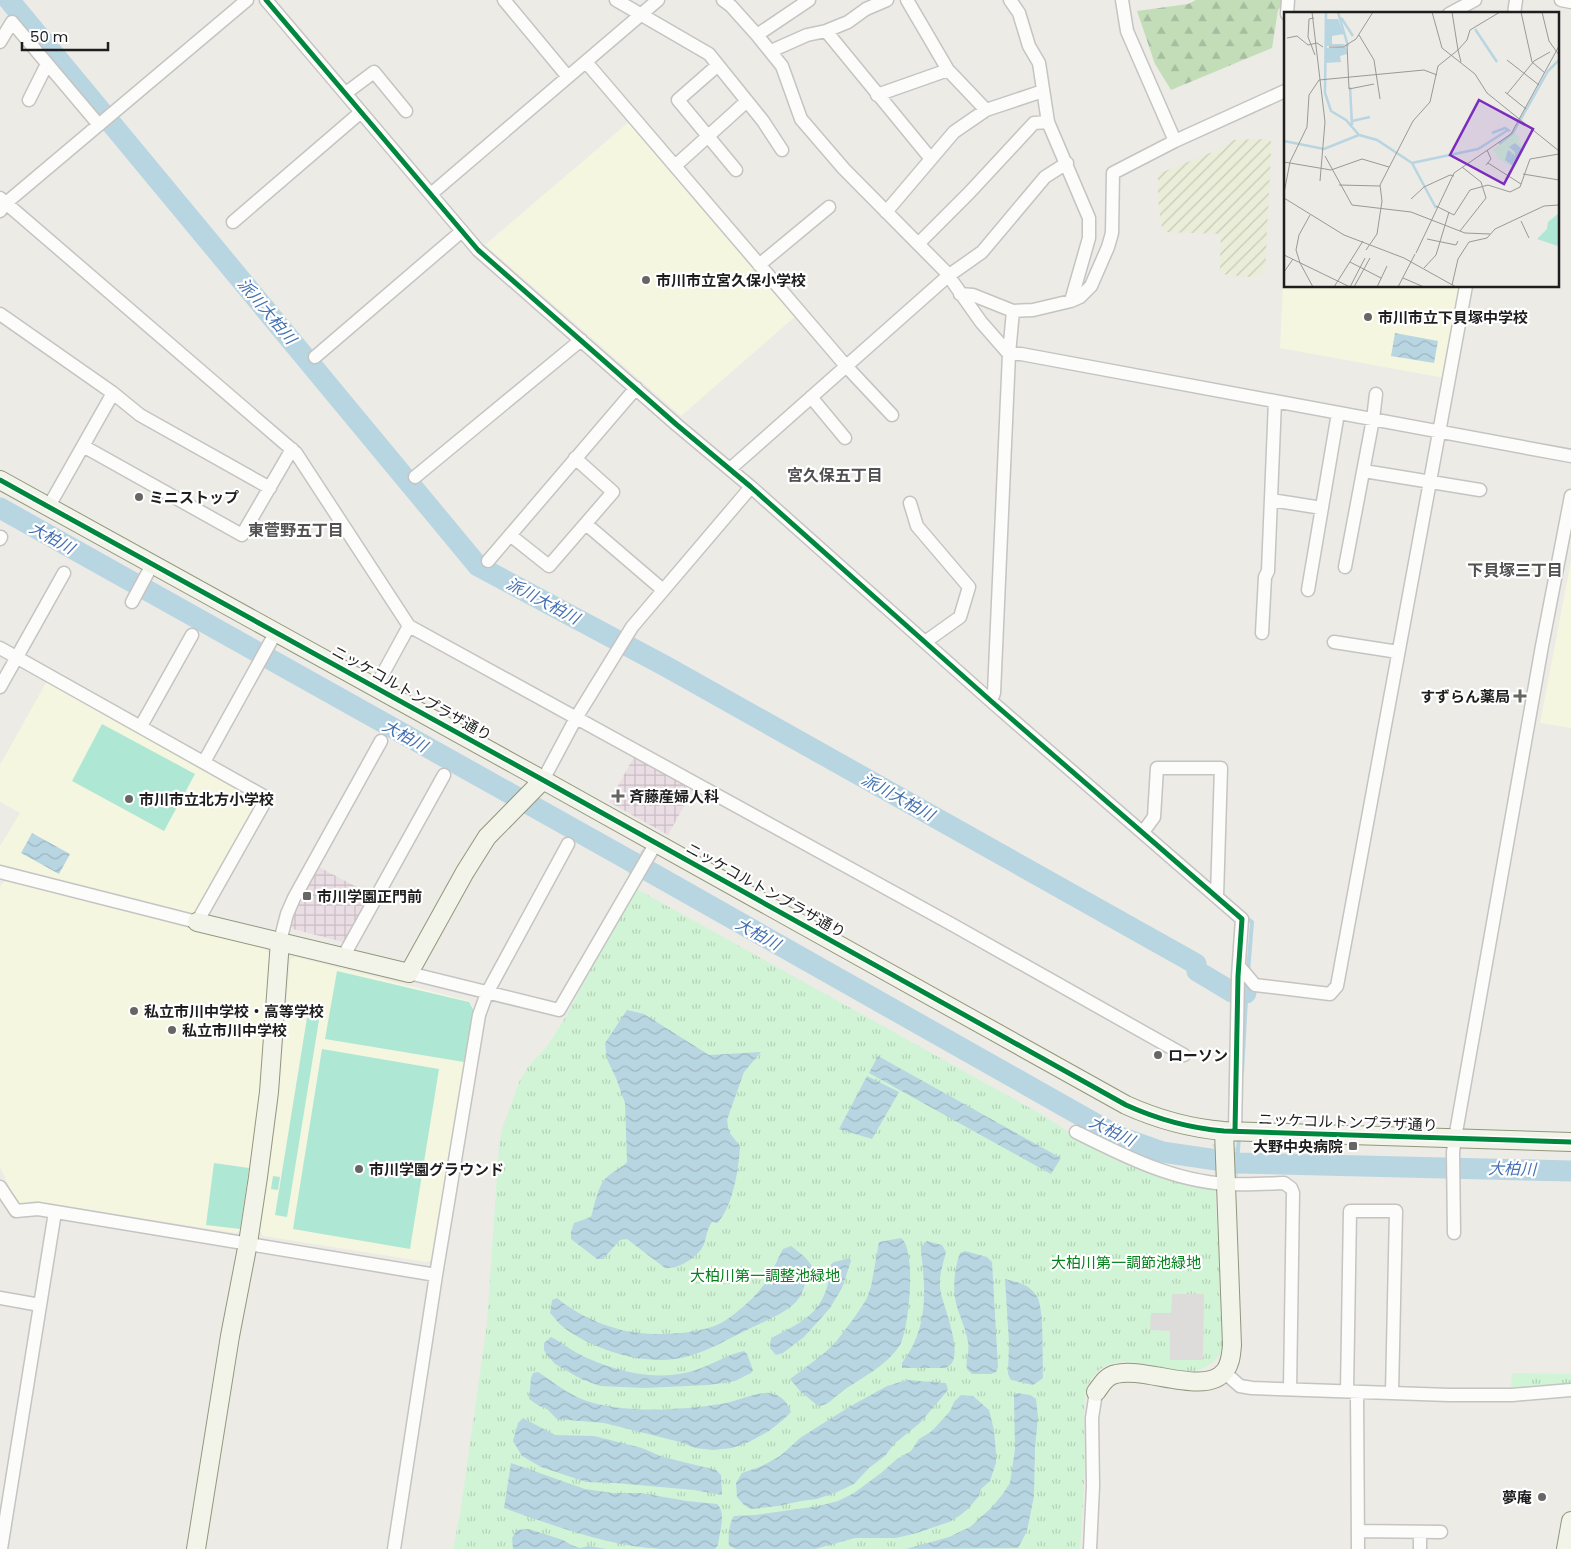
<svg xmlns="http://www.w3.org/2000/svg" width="1571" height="1549" viewBox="0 0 1571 1549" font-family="Poppins,'Noto Sans JP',sans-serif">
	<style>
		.industrial { fill: url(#industrial-grid) }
		.education { fill: #f4f6e0 }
		.farmland { fill: url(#farmland-furrows) }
		.forest { fill: url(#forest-firs) }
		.park { fill: url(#park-tufts) }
		.pitch { fill: #aee7d4 }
		.parking { fill: #dddcda }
		.water { fill: url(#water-waves) }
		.pier { fill: #dcdcda }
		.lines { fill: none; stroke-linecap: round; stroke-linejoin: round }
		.stream { stroke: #b8d5e2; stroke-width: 4 }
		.river { stroke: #b8d5e2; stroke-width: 21 }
		.street-casing { stroke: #c5c4c2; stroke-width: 15 }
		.secondary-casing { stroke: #92977d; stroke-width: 20 }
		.street { stroke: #fcfcfb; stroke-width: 12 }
		.secondary { stroke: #f2f4e9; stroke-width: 18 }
		.cycleway-casing { stroke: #fff; stroke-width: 8 }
		.cycleway { stroke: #00873e; stroke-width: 5 }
		.poi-dot { fill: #666664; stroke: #fff; stroke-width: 2 }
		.labels { text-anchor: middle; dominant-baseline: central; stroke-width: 4.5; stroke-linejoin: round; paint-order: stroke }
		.poi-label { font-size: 15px; font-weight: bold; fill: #1e1e1e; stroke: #fff; text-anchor: start }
		.street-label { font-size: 15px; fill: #1e1e1e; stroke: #fff }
		.park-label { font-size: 15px; fill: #06821d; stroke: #fff }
		.water-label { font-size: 16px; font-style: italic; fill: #4571b2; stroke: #fff }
		.neighbourhood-label { font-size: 16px; font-weight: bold; fill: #515151; stroke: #fff }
		.inset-river { fill: none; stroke: #b8d5e2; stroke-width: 2.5 }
		.inset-road { fill: none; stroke: #9a9996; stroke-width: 1 }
		.view { fill: #7b2cbf; fill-opacity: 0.15; stroke: #7b2cbf; stroke-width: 2.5 }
		.inset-edge { fill: none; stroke: #1e1e1e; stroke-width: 2.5 }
	</style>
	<defs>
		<pattern id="industrial-grid" width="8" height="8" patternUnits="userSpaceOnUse" patternTransform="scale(1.25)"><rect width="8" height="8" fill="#eadee4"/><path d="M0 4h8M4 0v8" fill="none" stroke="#c8bec3"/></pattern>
		<pattern id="farmland-furrows" width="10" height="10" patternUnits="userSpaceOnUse" patternTransform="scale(1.25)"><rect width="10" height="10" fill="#eaedd8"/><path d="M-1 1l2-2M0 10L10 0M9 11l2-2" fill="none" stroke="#c8cbb9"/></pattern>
		<pattern id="forest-firs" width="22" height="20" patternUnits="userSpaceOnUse" patternTransform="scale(1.25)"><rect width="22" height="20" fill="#c3ddb9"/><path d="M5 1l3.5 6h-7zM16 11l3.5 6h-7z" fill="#a7bd9f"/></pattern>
		<pattern id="park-tufts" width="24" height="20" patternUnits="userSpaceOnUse" patternTransform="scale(1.25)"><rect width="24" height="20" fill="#d2f4d6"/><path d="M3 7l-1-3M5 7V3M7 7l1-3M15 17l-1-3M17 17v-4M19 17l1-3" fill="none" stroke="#b4d1b7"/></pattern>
		<pattern id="water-waves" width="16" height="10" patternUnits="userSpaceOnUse" patternTransform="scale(1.25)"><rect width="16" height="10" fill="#b8d5e2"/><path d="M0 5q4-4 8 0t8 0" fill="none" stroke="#9eb6c1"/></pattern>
	</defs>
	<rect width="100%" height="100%" fill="#ecebe6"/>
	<!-- industrial -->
	<path class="industrial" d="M635,755L694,788L668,835L609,802Z
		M317,866L372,895L348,940L343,942L293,929L290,925L294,910Z"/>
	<!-- education -->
	<path class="education" d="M630,121L797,315L681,416L485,245Z
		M1285,242V286H1460L1444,378L1280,348Z
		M1571,561V728L1540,723Z
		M47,681L257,797L259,803L200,912L193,914L0,866V846L20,813L0,802V765Z
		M9,879L265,949L273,958L252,1168L242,1230L236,1233L34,1201L22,1205L17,1204L0,1167V891L1,884Z
		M296,957L469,1001L475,1011L434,1259L427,1262L263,1236L260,1231L278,1106L290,959Z"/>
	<!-- farmland -->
	<path class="farmland" d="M1265,139L1271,141V152L1265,270L1259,276L1247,277L1222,274L1220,272V259L1221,234L1166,232L1162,228L1158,200V174L1222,148L1226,144L1232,140Z"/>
	<!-- forest -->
	<path class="forest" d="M1196,0H1288L1278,10L1272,48L1171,90L1155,64L1137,11L1188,4Z"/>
	<!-- park -->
	<path class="park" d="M635,888L1039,1113L1105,1155L1134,1168L1215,1188L1224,1339C1222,1344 1222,1350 1220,1354C1212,1367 1194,1373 1180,1373C1173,1373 1165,1368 1158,1367C1131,1361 1102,1355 1088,1385C1082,1397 1085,1445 1085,1461C1084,1490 1082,1520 1080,1549H453L460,1514L487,1324L499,1145L502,1129L520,1080L528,1067L548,1045L565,1018Z
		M1512,1373L1571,1374V1387L1511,1388Z"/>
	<!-- pitch -->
	<path class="pitch" d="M102,724L195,774L164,831L72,781Z
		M337,971L469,1002L474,1011L464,1062L325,1039Z
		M307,1018L319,1020L287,1217L275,1215Z
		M322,1049L439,1069L410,1249L293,1229Z
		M214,1163L249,1168L240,1229L206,1225Z
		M273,1176L280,1177L278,1190L271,1189Z"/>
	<!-- parking -->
	<path class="parking" d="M1172,1294H1204L1203,1360H1170V1331L1150,1330L1151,1313H1171Z"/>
	<!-- water -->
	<path class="water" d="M1395,333L1438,341L1434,363L1391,356Z
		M32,833L70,854L59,874L21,853Z
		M627,1010L644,1014L709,1055L761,1052L744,1072L727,1120L729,1132L740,1146C739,1167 733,1208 717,1223L712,1222C705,1232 707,1240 702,1248C696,1258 677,1270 665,1268L627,1239L620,1240L603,1259H597L571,1239V1232L574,1223L591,1217C595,1204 598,1184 608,1176C615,1170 621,1169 627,1162L625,1103L616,1078L607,1059L605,1043Z
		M878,1056L1061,1158L1051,1174L869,1073Z
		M867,1076L899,1092L872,1139L839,1129Z
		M901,1238C917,1249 909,1329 900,1345C886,1367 860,1378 840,1393C832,1399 829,1405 818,1406L800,1391L790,1379L822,1355L835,1343L854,1318L866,1300L871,1287L879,1242Z
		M927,1241L942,1245L946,1252C943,1264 939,1275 940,1287C941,1304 969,1361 945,1368H902V1363C928,1329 926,1292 921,1252V1246Z
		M791,1246L805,1257L812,1266C808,1276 804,1290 799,1298C790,1312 762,1322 747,1330C728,1339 710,1350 689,1356C649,1368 595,1351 563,1327C558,1323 554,1317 550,1313L552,1300L557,1298C575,1313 596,1323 618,1329C646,1337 697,1336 723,1322C735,1315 758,1295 765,1283C772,1273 777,1260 783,1249Z
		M965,1251L987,1257L992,1262L998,1367L996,1372L991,1374H972L967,1369C965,1360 970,1351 968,1342C966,1330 961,1319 957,1307C952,1290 954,1270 960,1253Z
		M850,1258L851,1261L842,1288L830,1308L804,1337L783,1353L776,1355L770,1348L771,1338C809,1319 827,1310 831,1264L834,1262Z
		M1005,1279C1017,1282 1028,1284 1036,1295C1045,1306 1042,1361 1043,1378L1033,1385L1011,1380L1008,1374L1009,1343Z
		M551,1337C560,1341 568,1348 577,1353C612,1371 654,1382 693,1371C710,1366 726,1355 744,1351L747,1354L753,1370L751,1373L735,1381L709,1385L645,1388L600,1386L581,1379L555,1364L547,1355L544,1350V1343Z
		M538,1372C553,1382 568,1394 584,1400C623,1414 681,1410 721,1404C735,1402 757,1392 769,1393C781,1395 787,1401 791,1412L783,1420L769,1431L749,1442L732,1448L713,1450L695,1448L680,1442L604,1423L557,1419L546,1408L539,1406L529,1399L531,1378L533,1373Z
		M907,1380L946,1383L948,1390L920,1423L894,1444L885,1456L869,1468L854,1484L837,1492L817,1499L801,1501L778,1506L750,1509L743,1504L737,1497L736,1483L742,1473L762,1466L780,1456L800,1438L849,1407L887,1386Z
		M1017,1393L1030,1395L1036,1399L1038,1417L1035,1448L1034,1496L1027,1531L1018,1548L906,1549L949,1537L970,1527L991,1508L1002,1495L1010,1483L1015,1449L1014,1401V1395Z
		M961,1395L973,1396L989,1410L994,1430L996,1453V1463L990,1481L981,1489L979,1496L968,1509L959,1516L949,1522L917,1533L896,1538H855L815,1549H736L729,1546C728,1537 729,1523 734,1516L755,1515L819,1506L838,1501L854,1493L881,1473L897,1459L911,1451L919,1439L932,1431L950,1411L954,1402Z
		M523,1418L555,1435L594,1436L642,1448L663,1457L716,1470L721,1475L722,1495L694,1490L615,1483L586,1482L541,1467L522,1456L513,1441L518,1423Z
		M511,1463L585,1489L613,1493H641L687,1501L717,1504C727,1513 719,1533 718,1545L715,1549C697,1549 679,1549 661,1549C607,1546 555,1526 504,1508Z
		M529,1529L563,1540L571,1545L580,1548L588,1546L607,1549H513L512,1538L517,1530Z"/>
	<!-- pier -->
	<path class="pier" d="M643,848L657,857L642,881L628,873Z
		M1212,1144L1240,1148L1238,1177L1216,1176L1217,1156Z"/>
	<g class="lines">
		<!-- stream -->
		<path class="stream" d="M1244,916L1252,922L1248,972
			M1242,1072L1247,982
			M1237,1163L1239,1136"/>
		<!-- river -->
		<path class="river" d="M9,0L478,566L667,667L1196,964L1197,971L1232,992L1246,993
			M0,508L652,873L1117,1136L1162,1152L1237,1163L1571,1171"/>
		<defs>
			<path id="street" d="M266,0L478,250L677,425L751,487L991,701L1242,919L1238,976L1235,1131
				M504,0L568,77
				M616,0L709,54L763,121L782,150
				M723,0L731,6L757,35L782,66L801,119L844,169L945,271L981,322L1009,354H1021L1571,456
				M907,0L948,70L986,110
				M1010,0L1019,13L1029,46L1039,63L1048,122L1089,218V238L1071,301
				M1122,0L1127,31L1175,141
				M1561,0L1571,2
				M1287,14L1288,0
				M1449,14L1475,0
				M1514,14L1516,0
				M826,31L931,159
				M757,35L809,0
				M0,42L12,22L99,125
				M771,51L807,35L826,31L848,22L866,9L887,0
				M586,62L846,366L892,415
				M718,65L678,100L736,170
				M346,93L374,72L406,111
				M877,95L948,70
				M29,100L47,64
				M675,166L747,101
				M431,194L658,0
				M0,198L296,453L409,626L953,925L1184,1055
				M0,211L6,203L247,0
				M886,212L954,132L986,110L1043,91
				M233,222L361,112
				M918,244L969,193L1034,123L1048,122
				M759,265L829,207
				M960,294L973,295L1013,311L1033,310L1071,301L1080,297L1091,286L1108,247L1112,233L1113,173L1175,141L1285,91
				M0,314L113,393L140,415L270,488
				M315,357L462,231
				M811,397L845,438
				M83,446L242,535L292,449
				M730,469L948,276L982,252L1045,177L1067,163
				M1364,471L1480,490
				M415,477L581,340
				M1271,500L1322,508
				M910,503L917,526L969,587L960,617L925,642
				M49,506L113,393
				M586,524L663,590
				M510,535L549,566L613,492L575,458
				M0,539L1,537
				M488,561L636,388
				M1345,567L1373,419L1376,394
				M1308,590L1338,413
				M132,602L153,563
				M1262,633L1265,577L1268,571L1275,401
				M1334,642L1398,652
				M0,648L267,798L197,922L0,872
				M0,687L64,573
				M375,688L409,626
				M991,701L994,693L1009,354L1013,311
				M141,726L192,635
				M204,762L276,632
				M543,780L576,718L632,627L751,487
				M1143,832L1154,817L1157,768H1221L1217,896
				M280,941L287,914L294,898L381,741
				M343,957L444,775
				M1239,966L1255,985L1330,994L1337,986L1466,286
				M409,973L559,1010L656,843
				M1076,1132C1124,1156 1173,1181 1227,1184C1246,1185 1265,1184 1284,1183L1291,1188L1293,1193L1290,1389
				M0,1187L16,1211L38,1209L436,1275L394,1549
				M1454,1233L1453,1152L1455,1138L1542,646L1571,496
				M436,1275L479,1015L487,993L568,844
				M0,1298L40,1305
				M1224,1372L1240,1386L1252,1388L1449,1395H1512L1571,1390
				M1347,1391L1350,1211H1396L1392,1393
				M1357,1392L1358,1549
				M1358,1531L1441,1532
				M1420,1532V1549
				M1,1549L55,1212
				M1090,1549L1093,1486L1092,1418L1096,1392"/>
			<path id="secondary" d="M0,480L543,780L1126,1105C1159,1120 1188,1128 1224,1131L1571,1142
				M197,922L409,973L465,872L487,837L543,780
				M1096,1392C1102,1384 1106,1376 1116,1374C1144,1366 1205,1397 1225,1371C1231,1363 1231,1354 1232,1345L1224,1131
				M196,1549L230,1336L248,1243L258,1177L269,1092L280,941
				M1566,1549L1571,1521"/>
		</defs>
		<!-- street casing -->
		<use href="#street" class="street-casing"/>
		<!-- secondary casing -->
		<use href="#secondary" class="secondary-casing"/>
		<!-- street -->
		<use href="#street" class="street"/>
		<!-- secondary -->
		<use href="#secondary" class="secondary"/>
		<defs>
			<path id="cycleway" d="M266,0L478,250L677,425L751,487L991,701L1242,919L1238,976L1235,1131
				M0,480L543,780L1126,1105C1159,1120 1188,1128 1224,1131L1571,1142"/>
		</defs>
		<!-- cycleway casing -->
		<use href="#cycleway" class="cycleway-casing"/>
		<!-- cycleway -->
		<use href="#cycleway" class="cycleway"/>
	</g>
	<!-- markers -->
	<g class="poi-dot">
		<circle cx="646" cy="280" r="5"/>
		<circle cx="1368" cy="317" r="5"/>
		<circle cx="139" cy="497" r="5"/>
		<path d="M1517.5 688.5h5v5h5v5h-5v5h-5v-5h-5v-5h5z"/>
		<path d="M615.5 788.5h5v5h5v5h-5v5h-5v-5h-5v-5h5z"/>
		<circle cx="129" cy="799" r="5"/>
		<rect x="302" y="891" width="10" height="10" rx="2.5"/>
		<circle cx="134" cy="1011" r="5"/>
		<circle cx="172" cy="1030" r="5"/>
		<circle cx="1158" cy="1055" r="5"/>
		<rect x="1348" y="1141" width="10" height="10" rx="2.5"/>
		<circle cx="359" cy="1169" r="5"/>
		<circle cx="1542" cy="1497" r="5"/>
	</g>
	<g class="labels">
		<!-- poi labels -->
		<g class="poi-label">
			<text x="656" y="280">市川市立宮久保小学校</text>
			<text x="1378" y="317">市川市立下貝塚中学校</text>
			<text x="149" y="497">ミニストップ</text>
			<text x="1510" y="696" text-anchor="end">すずらん薬局</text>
			<text x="629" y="796">斉藤産婦人科</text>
			<text x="139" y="799">市川市立北方小学校</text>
			<text x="317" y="896">市川学園正門前</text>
			<text x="144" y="1011">私立市川中学校・高等学校</text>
			<text x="182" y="1030">私立市川中学校</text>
			<text x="1168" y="1055">ローソン</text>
			<text x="1343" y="1146" text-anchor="end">大野中央病院</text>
			<text x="369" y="1169">市川学園グラウンド</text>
			<text x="1532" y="1497" text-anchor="end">夢庵</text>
		</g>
		<!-- street labels -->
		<g class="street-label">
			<text transform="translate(412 693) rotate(29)">ニッケコルトンプラザ通り</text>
			<text transform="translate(766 890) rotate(29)">ニッケコルトンプラザ通り</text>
			<text transform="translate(1348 1122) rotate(2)">ニッケコルトンプラザ通り</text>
		</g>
		<!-- park labels -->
		<g class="park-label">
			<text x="1126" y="1262">大柏川第一調節池緑地</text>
			<text x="765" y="1275">大柏川第一調整池緑地</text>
		</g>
		<!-- water labels -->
		<g class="water-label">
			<text transform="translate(267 311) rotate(50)">派川大柏川</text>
			<text transform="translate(52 538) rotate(29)">大柏川</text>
			<text transform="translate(543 601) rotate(28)">派川大柏川</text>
			<text transform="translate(405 736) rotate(29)">大柏川</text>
			<text transform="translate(898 797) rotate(29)">派川大柏川</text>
			<text transform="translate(758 934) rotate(29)">大柏川</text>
			<text transform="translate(1112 1131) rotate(26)">大柏川</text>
			<text transform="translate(1512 1169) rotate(1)">大柏川</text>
		</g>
		<!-- neighbourhood labels -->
		<g class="neighbourhood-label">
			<text x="835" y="475">宮久保五丁目</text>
			<text x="296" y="530">東菅野五丁目</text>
			<text x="1515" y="570">下貝塚三丁目</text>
		</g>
	</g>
	<!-- overview -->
	<g transform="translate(1284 12)">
		<rect width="275" height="275" fill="#ecebe6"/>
		<path d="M230,122L236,125L234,130L241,136L230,157L214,146L209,137Z" fill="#d2f4d6"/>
		<path d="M275,201L274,234L253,227L263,217L264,210Z" fill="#aee7d4"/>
		<path d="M42,7H54L60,22L48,24V32H61L59,34H41ZM62,34L63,42L56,44L57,50L41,51L42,36ZM231,131L239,138L229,154L221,148L224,138L227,140L225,136L228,142L225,148L229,141L231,145V140L225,135Z" fill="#b8d5e2"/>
		<path class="inset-river" d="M42,0L41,81L47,99L62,108L75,123M54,0L64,34M55,8L58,7L69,24M191,17L213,50M66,75L68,113M68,109L86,105M208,121L221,116L226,119M75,123L93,128L128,151L152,196M0,129L40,137L75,123M215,132L229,121L264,59L275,48M128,151L194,137L224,118"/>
		<path class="inset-road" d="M28,0L41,110L36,169M148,0L158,36L191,62L203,81L275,139M237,0L248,50L261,61M258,0L265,29L275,43M30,6L25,7L24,25L31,43M75,23L90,48L96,87M3,26L13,24L24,33L33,31L39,35M63,33L65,77L90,72M45,35H59L72,27L89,0M223,48L255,73M177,50L174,38L183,28L186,18L216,0M221,80L242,97M223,82L250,49L266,40M41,144L68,193L127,200L181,221L206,222M0,150L47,158L78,147L105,155M204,151L237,172M202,153L207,147L203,138M239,162L275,168M55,173L96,174M0,181L6,150L23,115L25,83L35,68L140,58L153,63M0,186L60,223L120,246L172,275M127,187L140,175L166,163L170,164M152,194L170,203L186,178L204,173L226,180L236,175L246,147L275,142M26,203L15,223L12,238L16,251L29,275M237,209L245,226M176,219L202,186L197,170L178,155M143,227L172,233L174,229M82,238L93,222L98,189L96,173L129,109L146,90L154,54L174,38L168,0M132,241L170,161L227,122L275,34M0,243L66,275M66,250L97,266M140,256L152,243L165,200M0,260L9,247M119,266L140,275M168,273L174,247L185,230L203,226L211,217L260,194L275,193M50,275L79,229M66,275L81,246M70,275L86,246M93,275L103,254M114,275L131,242"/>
		<path class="view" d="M195,88L249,117L220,172L166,143Z"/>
		<rect width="275" height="275" class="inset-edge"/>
	</g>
	<!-- scale -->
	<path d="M22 42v8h86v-8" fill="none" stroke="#1e1e1e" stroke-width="2.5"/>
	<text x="30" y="42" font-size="15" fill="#1e1e1e" stroke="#ffffff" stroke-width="4" paint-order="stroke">50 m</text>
</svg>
